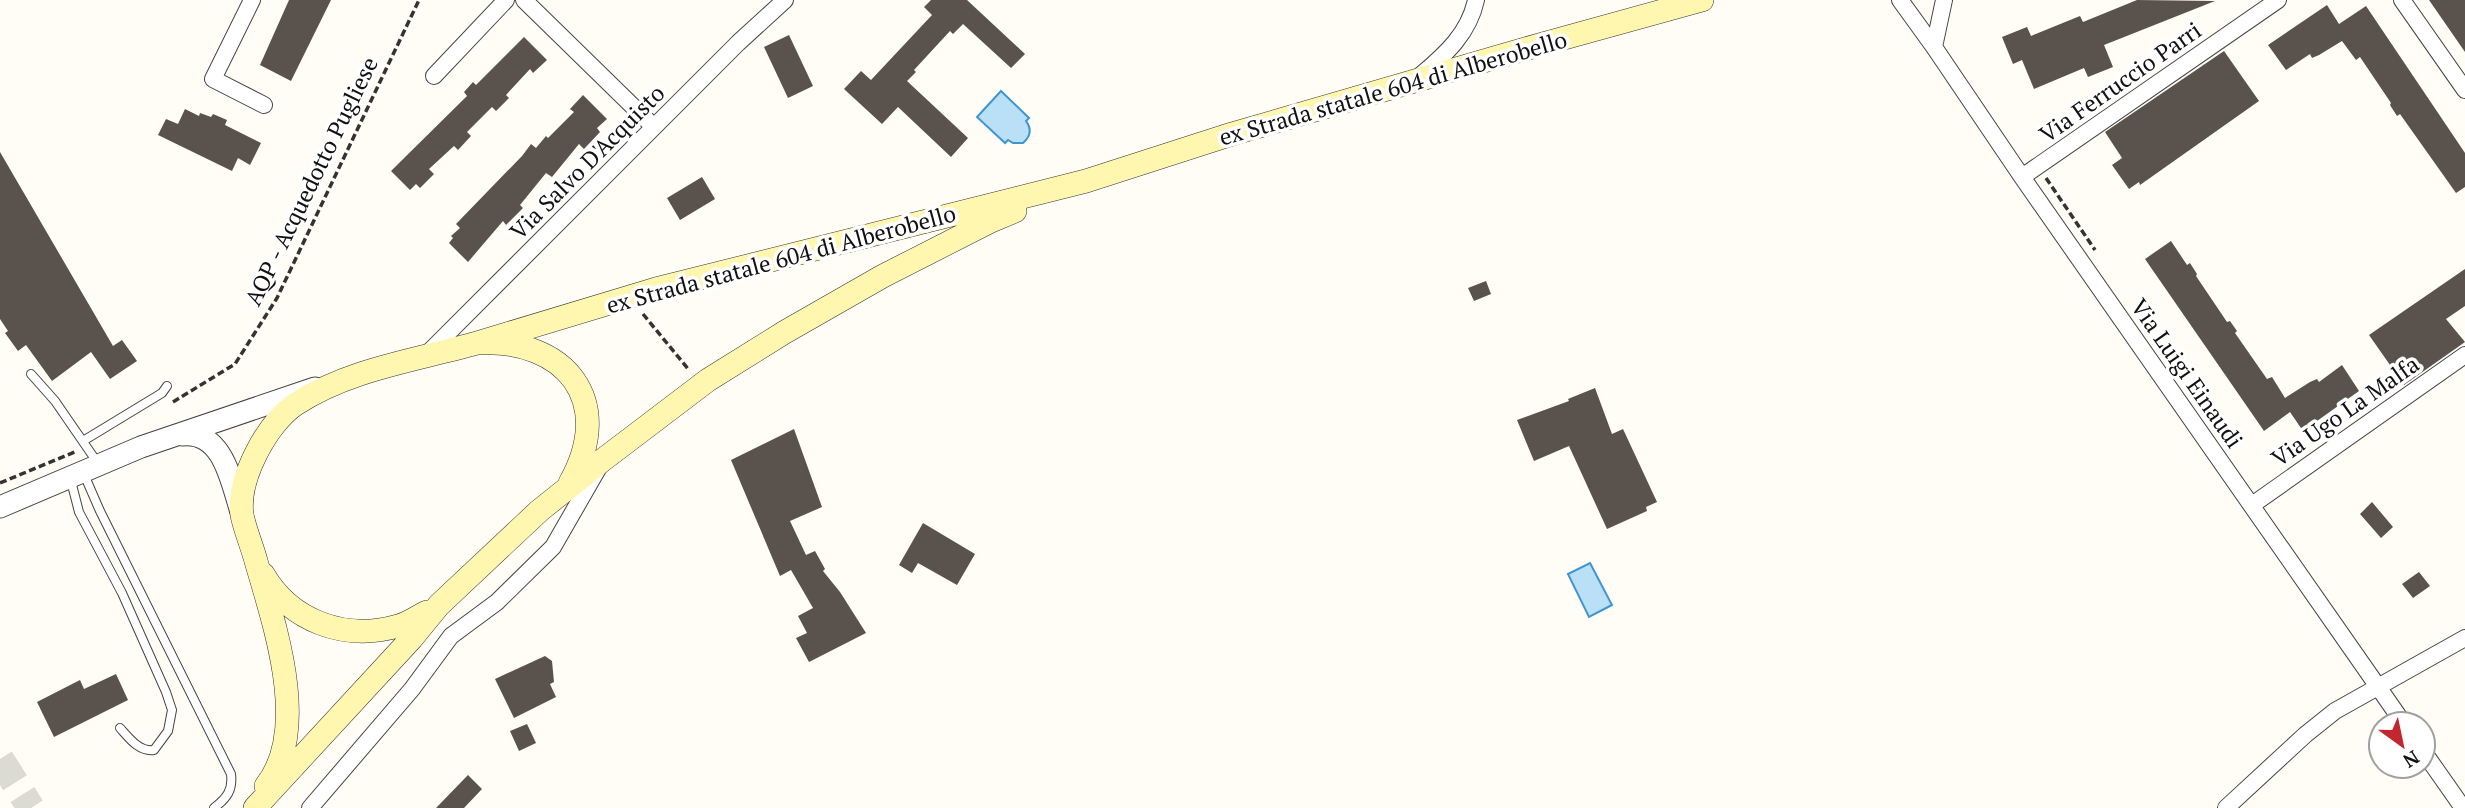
<svg xmlns="http://www.w3.org/2000/svg" width="2465" height="808" viewBox="0 0 2465 808" font-family="'PT Serif',serif">
	<style>
		.water { fill: #b9e0f7; stroke: #3f96cf; stroke-width: 2 }
		.building { fill: #5a524d }
		.lines { fill: none; stroke-linecap: round; stroke-linejoin: round }
		.trunk-tunnel { stroke: #dbdad3; stroke-width: 28; stroke-dasharray: 28 14; stroke-linecap: butt }
		.service-casing { stroke: #444; stroke-width: 10 }
		.minor-casing { stroke: #444; stroke-width: 18 }
		.tertiary-casing { stroke: #444; stroke-width: 23 }
		.secondary-casing { stroke: #333; stroke-width: 24 }
		.path { stroke: #333; stroke-width: 3.5; stroke-dasharray: 7 3.5; stroke-linecap: butt }
		.service { stroke: #fff; stroke-width: 8 }
		.minor { stroke: #fff; stroke-width: 16 }
		.tertiary { stroke: #fff; stroke-width: 21 }
		.secondary { stroke: #fff6b0; stroke-width: 23 }
		.labels { text-anchor: middle; dominant-baseline: central; stroke-width: 7; stroke-linejoin: round; paint-order: stroke }
		.street-label { font-size: 23px; fill: #111; stroke: #fff }
	</style>
	<rect width="100%" height="100%" fill="#fffdf5"/>
	<!-- water -->
	<path class="water" d="M1001,91L1029,118L1026,121C1032,129 1031,136 1023,143H1013L1008,140L1005,143L977,117Z
		M1590,563L1612,605L1589,617L1568,574Z"/>
	<!-- building -->
	<path class="building" d="M289,0H331L291,81L260,65Z
		M931,0H967L1025,54L1011,68L963,24L953,34L950,31L914,70L916,72L907,81L968,138L951,157L898,107L882,124L844,89L861,71L871,80L932,15L924,7Z
		M2137,0L2215,1L2104,45L2113,67L2088,77L2084,68L2034,89L2022,60L2013,64L2002,37L2027,27L2031,36L2080,16L2083,22Z
		M2429,0H2465V52Z
		M2327,5L2339,24L2366,6L2465,153V187L2456,193L2400,114L2397,116L2390,105L2391,103L2360,57L2356,60L2342,41L2319,55L2312,58L2310,54L2286,70L2268,45Z
		M789,35L813,86L788,98L764,47Z
		M524,37L547,60L533,73L530,69L506,95L509,98L496,111L492,107L467,132L471,136L458,150L454,146L429,169L434,174L420,188L416,184L410,190L391,171L467,96L464,92L473,82L476,85Z
		M2224,51L2259,101L2140,185L2139,182L2129,189L2112,165L2122,158L2105,132Z
		M583,95L607,119L597,128L600,132L584,149L579,144L552,177L546,173L520,205L523,208L506,225L503,221L468,262L449,243L453,238L451,236L460,228L456,224L522,156L531,144L536,148L546,136L548,138L574,112L570,109Z
		M185,109L199,116L200,113L211,117L213,114L227,120L225,125L261,143L250,165L238,158L232,171L158,135L166,119L178,124Z
		M0,152L113,346L122,340L137,361L110,379L91,352L52,381L26,345L18,351L5,333L8,331L0,319Z
		M702,177L715,199L680,220L667,198Z
		M2171,241L2187,265L2190,263L2197,274L2196,276L2227,322L2230,321L2237,331L2235,333L2267,379L2272,377L2285,398L2310,382L2317,379L2319,382L2342,365L2359,391L2303,431L2290,412L2264,431L2145,259Z
		M2465,269V306L2446,319L2465,342L2404,385L2369,335Z
		M1486,281L1491,294L1474,301L1468,288Z
		M1595,388L1612,434L1623,429L1657,502L1646,507L1647,511L1607,529L1569,446L1534,461L1517,420L1569,401L1568,399Z
		M794,429L822,507L790,521L806,555L815,551L825,569L823,571L840,592L866,633L809,662L796,638L807,633L798,616L813,608L791,570L780,576L731,460Z
		M2372,502L2393,527L2381,538L2360,514Z
		M923,523L975,554L957,585L918,563L912,573L899,565Z
		M2419,572L2430,586L2413,598L2402,584Z
		M545,656L552,661L554,682L550,684L556,697L514,718L495,679Z
		M116,674L128,700L54,737L37,702L80,680L84,689Z
		M527,724L536,743L519,751L510,731Z
		M468,775L482,789L464,808H436Z"/>
	<g class="lines">
		<!-- trunk-tunnel -->
		<path class="trunk-tunnel" d="M0,759L31,808"/>
		<defs>
			<path id="service" d="M31,374L55,401L97,462
				M83,441L162,393L167,386
				M83,472L100,511L231,774C233,790 227,798 214,808
				M70,477L79,512L122,593L166,692L172,710L168,731L154,750C139,752 129,738 120,728"/>
			<path id="minor" d="M252,0L213,79L264,105
				M524,0L654,127
				M1900,0L1934,47L1944,0
				M2402,0L2465,90
				M1934,47L2022,177L2404,724
				M1421,75C1446,54 1469,33 1476,0
				M434,76L506,0
				M2022,177L2278,0
				M426,355L738,43L785,0
				M2252,505L2465,355
				M2423,751L2463,808
				M310,808L412,689L451,636L497,602L553,547L599,467
				M2226,808L2305,735L2335,711L2465,638"/>
			<path id="tertiary" d="M182,435C223,430 231,481 241,512
				M0,507L141,447L315,388"/>
			<path id="secondary" d="M477,343L656,289L1086,181L1232,134L1539,45L1702,0
				M263,574C291,622 345,641 398,626C408,624 418,616 427,612
				M266,786C311,729 274,624 256,561C252,546 245,530 242,515C237,479 267,423 296,404C349,369 417,360 477,343C566,338 616,401 570,483
				M255,808L412,638L439,605L539,511L604,459L708,380L785,332L883,276L989,222L1015,211"/>
		</defs>
		<!-- service casing -->
		<use href="#service" class="service-casing"/>
		<!-- minor casing -->
		<use href="#minor" class="minor-casing"/>
		<!-- tertiary casing -->
		<use href="#tertiary" class="tertiary-casing"/>
		<!-- secondary casing -->
		<use href="#secondary" class="secondary-casing"/>
		<!-- path -->
		<path class="path" d="M2046,178L2095,250
			M643,314L689,370
			M173,402L235,364L277,298L419,0
			M0,483L77,451
			M2420,719L2432,736"/>
		<!-- service -->
		<use href="#service" class="service"/>
		<!-- minor -->
		<use href="#minor" class="minor"/>
		<!-- tertiary -->
		<use href="#tertiary" class="tertiary"/>
		<!-- secondary -->
		<use href="#secondary" class="secondary"/>
	</g>
	<g class="labels">
		<!-- street labels -->
		<g class="street-label">
			<text transform="translate(2120 82) rotate(-35)">Via Ferruccio Parri</text>
			<text transform="translate(1393 88) rotate(-16)">ex Strada statale 604 di Alberobello</text>
			<text transform="translate(587 162) rotate(-45)">Via Salvo D'Acquisto</text>
			<text transform="translate(311 181) rotate(-64)">AQP - Acquedotto Pugliese</text>
			<text transform="translate(781 259) rotate(-15)">ex Strada statale 604 di Alberobello</text>
			<text transform="translate(2187 373) rotate(55)">Via Luigi Einaudi</text>
			<text transform="translate(2345 411) rotate(-35)">Via Ugo La Malfa</text>
		</g>
	</g>
	<!-- north arrow -->
	<g transform="translate(2402 745) rotate(147)"><circle r="33" fill="#ffffff" stroke="#a0a0a0" stroke-width="2"/>
	<path d="M0-5L12 26L0 18L-12 26Z" fill="#c4262e"/>
	<text y="-10" font-size="19" font-weight="bold" text-anchor="middle" fill="#111111">N</text>
	</g>
</svg>
